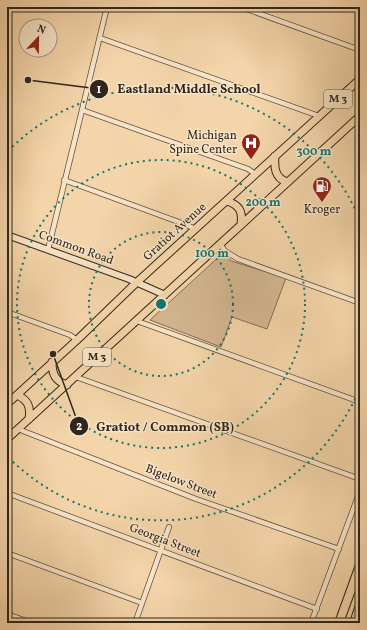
<svg xmlns="http://www.w3.org/2000/svg" width="367" height="630" viewBox="0 0 367 630" font-family="Vollkorn,serif">
	<style>
		.green { fill: #d3b791; stroke: #826e58 }
		.lines { fill: none; stroke-linecap: round; stroke-linejoin: round }
		.street-casing { stroke: #615241; stroke-width: 6 }
		.secondary-casing { stroke: #30261e; stroke-width: 8 }
		.primary-casing { stroke: #30261e; stroke-width: 9 }
		.highway-casing { stroke: #30261e; stroke-width: 10 }
		.street { stroke: #f8e4c7; stroke-width: 4.5 }
		.secondary { stroke: #f8e4c7; stroke-width: 6 }
		.primary { stroke: #f4d5a9; stroke-width: 7 }
		.highway { stroke: #f4d5a9; stroke-width: 8 }
		.ring { fill: none; stroke: #0f766e; stroke-width: 2; stroke-dasharray: 2 4 }
		.labels { text-anchor: middle; dominant-baseline: central; stroke-width: 3; stroke-linejoin: round; paint-order: stroke }
		.shield { fill: #f8e4c7; stroke: #6c5f51; stroke-width: 1 }
		.shield-label { font-size: 11px; font-weight: bold; fill: #30261e }
		.poi-label { font-size: 12px; fill: #30261e; stroke: #f8e4c7; text-anchor: end }
		.street-label { font-size: 12px; fill: #30261e; stroke: #f8e4c7 }
		.centre { fill: #0f766e; stroke: #f8e4c7; stroke-width: 2 }
		.ring-label { font-size: 12px; text-anchor: middle; font-weight: bold; fill: #0f766e; stroke: #f8e4c7; stroke-width: 3; stroke-linejoin: round; paint-order: stroke }
		.leader { fill: none; stroke: #30261e; stroke-width: 1.5 }
		.callout-dot { fill: #30261e; stroke: #f8e4c7; stroke-width: 1.5 }
		.mark-label { font-size: 12px; text-anchor: middle; font-weight: bold; fill: #fff }
		.callout-label { font-size: 13px; text-anchor: middle; font-weight: bold; fill: #30261e; stroke: #f8e4c7; stroke-width: 3; stroke-linejoin: round; paint-order: stroke }
	</style>
	<rect width="100%" height="100%" fill="#f4d5a9"/>
	<filter id="stains"><feTurbulence type="fractalNoise" baseFrequency=".005" numOctaves="4"/><feColorMatrix values="0 0 0 0 .2 0 0 0 0 .09 0 0 0 0 .02 0 0 0 .5 -.17"/></filter>
	<radialGradient id="worn" r=".72"><stop offset=".6" stop-color="#630" stop-opacity="0"/><stop offset="1" stop-color="#630" stop-opacity=".3"/></radialGradient>
	<!-- green -->
	<path class="green" d="M224,252L231,261L286,278L267,329L232,317L221,347L150,320Z"/>
	<g class="lines">
		<defs>
			<path id="street" d="M241,7L360,50
				M100,38L319,116
				M82,110L248,169L255,174
				M64,180L187,225L195,229
				M220,244L225,251L238,259L360,303
				M48,250L107,7
				M7,312L70,335L77,340
				M137,321L360,402
				M76,377L360,479
				M18,429L196,499L339,549
				M7,493L317,609
				M7,553L142,603
				M7,614L32,623
				M135,623L169,527
				M311,623L360,491"/>
			<path id="secondary" d="M7,235L129,279L165,295"/>
			<path id="primary" d="M275,156C274,168 275,178 287,182
				M227,201C239,205 243,211 241,224
				M52,362C52,374 55,381 67,385
				M17,395C28,400 31,407 29,419
				M7,404L77,340L136,283L360,79
				M7,439L360,116"/>
			<path id="highway" d="M339,623L360,565
				M354,623L360,605"/>
		</defs>
		<!-- street casing -->
		<use href="#street" class="street-casing"/>
		<!-- secondary casing -->
		<use href="#secondary" class="secondary-casing"/>
		<!-- primary casing -->
		<use href="#primary" class="primary-casing"/>
		<!-- highway casing -->
		<use href="#highway" class="highway-casing"/>
		<!-- street -->
		<use href="#street" class="street"/>
		<!-- secondary -->
		<use href="#secondary" class="secondary"/>
		<!-- primary -->
		<use href="#primary" class="primary"/>
		<!-- highway -->
		<use href="#highway" class="highway"/>
	</g>
	<!-- distance rings -->
	<g class="ring">
		<circle cx="161" cy="304" r="72"/>
		<circle cx="161" cy="304" r="144"/>
		<path d="M360 388A216 216 0 0 1 8 457M8 151A216 216 0 0 1 360 220"/>
	</g>
	<!-- icons -->
	<defs>
		<symbol id="hospital-pin" viewBox="-11 -11 22 30"><path d="M0 17L-7.5 6A9.5 9.5 0 1 1 7.5 6Z" fill="#8f2418" stroke="#f8e4c7"/><path d="M-5-5h3v3.5h4V-5h3V5h-3V1.5h-4V5h-3Z" fill="#fff"/></symbol>
		<symbol id="fuel-pin" viewBox="-11 -11 22 30"><path d="M0 17L-7.5 6A9.5 9.5 0 1 1 7.5 6Z" fill="#8f2418" stroke="#f8e4c7"/><path d="M-5.5-6h7V0h2V4h1.3V-2.5L3-4.5l.8-.8L6-3V5H2.5V1h-1V6h-7ZM-4.2-4.7v3.2H.2V-4.7Z" fill="#fff"/></symbol>
	</defs>
	<g fill-rule="evenodd">
		<use href="#hospital-pin" x="240" y="132" width="22" height="30"/>
		<use href="#fuel-pin" x="311" y="175" width="22" height="30"/>
	</g>
	<g class="labels">
		<!-- shield labels -->
		<g class="shield">
			<rect x="324" y="90" width="28" height="18" rx="3"/>
			<rect x="83" y="348" width="28" height="18" rx="3"/>
		</g>
		<g class="shield-label">
			<text x="338" y="99">M 3</text>
			<text x="97" y="357">M 3</text>
		</g>
		<!-- poi labels -->
		<g class="poi-label">
			<text x="237" y="136">Michigan<tspan x="237" dy="14">Spine Center</tspan></text>
			<text x="322" y="210" text-anchor="middle">Kroger</text>
		</g>
		<!-- street labels -->
		<g class="street-label">
			<text transform="translate(175 232) rotate(-42)">Gratiot Avenue</text>
			<text transform="translate(76 248) rotate(20)">Common Road</text>
			<text transform="translate(181 482) rotate(21)">Bigelow Street</text>
			<text transform="translate(165 541) rotate(21)">Georgia Street</text>
		</g>
	</g>
	<circle cx="161" cy="304" r="6" class="centre"/>
	<g class="ring-label">
		<text x="314" y="155">300 m</text>
		<text x="263" y="206">200 m</text>
		<text x="212" y="257">100 m</text>
	</g>
	<!-- callouts -->
	<path class="leader" d="M28 80L99 89M53 354L79 426"/>
	<g class="callout-dot">
		<circle cx="28" cy="80" r="4"/>
		<circle cx="53" cy="354" r="4"/>
		<circle cx="99" cy="89" r="10"/>
		<circle cx="79" cy="426" r="10"/>
	</g>
	<g class="mark-label">
		<text x="99" y="93">1</text>
		<text x="79" y="430">2</text>
	</g>
	<g class="callout-label">
		<text x="189" y="93">Eastland Middle School</text>
		<text x="165" y="431">Gratiot / Common (SB)</text>
	</g>
	<!-- margin -->
	<rect width="367" height="630" fill="none" stroke="#f4d5a9" stroke-width="24"/>
	<rect x="8" y="8" width="351" height="614" fill="none" stroke="#30261e" stroke-width="2"/>
	<rect x="12" y="12" width="343" height="606" fill="none" stroke="#30261e"/>
	<!-- north arrow -->
	<g transform="translate(38 38) rotate(22)"><circle r="19" fill="#f8e4c7" stroke="#a89883"/>
	<path d="M0-3L7 15L0 10L-7 15Z" fill="#8f2418"/>
	<text y="-6" font-size="11" font-weight="bold" text-anchor="middle" fill="#30261e">N</text>
	</g>
	<rect width="100%" height="100%" filter="url(#stains)"/>
	<rect width="100%" height="100%" fill="url(#worn)"/>
</svg>
